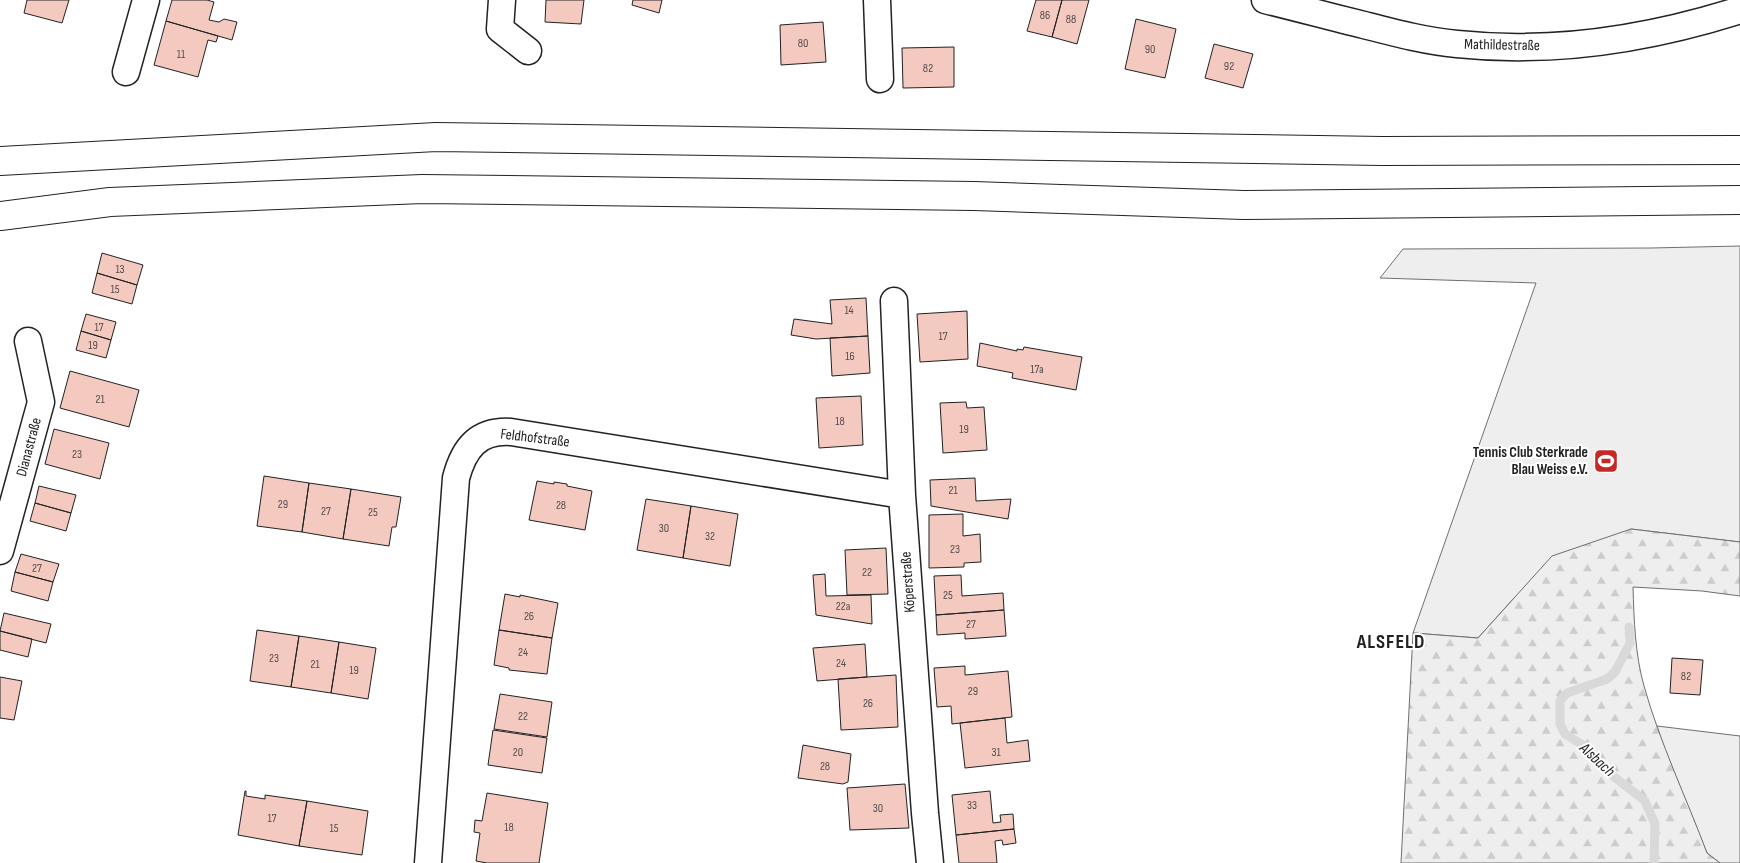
<svg xmlns="http://www.w3.org/2000/svg" width="1740" height="863" viewBox="0 0 1740 863" font-family="'Sofia Sans Condensed',sans-serif">
	<style>
		.green { fill: #eee; stroke: #6f6f6f }
		.forest { fill: url(#forest-firs); stroke: #6f6f6f }
		.lines { fill: none; stroke-linecap: round; stroke-linejoin: round }
		.stream { stroke: #d9d9d9; stroke-width: 9 }
		.building { fill: #f3c9c0; stroke: #222 }
		.street-casing { stroke: #222; stroke-width: 29 }
		.highway-casing { stroke: #222; stroke-width: 30 }
		.street { stroke: #fff; stroke-width: 26 }
		.highway { stroke: #fff; stroke-width: 28 }
		.labels { text-anchor: middle; dominant-baseline: central; stroke-width: 4; stroke-linejoin: round; paint-order: stroke }
		.number-label { font-size: 12px; fill: #564c4a }
		.street-label { font-size: 15px; fill: #222; stroke: #fff }
		.poi-label { font-size: 15px; font-weight: bold; fill: #222; stroke: #fff; text-anchor: end }
		.water-label { font-size: 16px; font-style: italic; fill: #222; stroke: #fff }
		.district-label { font-size: 20px; font-weight: bold; letter-spacing: 1px; fill: #222; stroke: #fff }
	</style>
	<defs>
		<pattern id="forest-firs" width="22" height="20" patternUnits="userSpaceOnUse" patternTransform="scale(1.25)"><rect width="22" height="20" fill="#eee"/><path d="M5 1l3.5 6h-7zM16 11l3.5 6h-7z" fill="#ccc"/></pattern>
	</defs>
	<rect width="100%" height="100%" fill="#fff"/>
	<!-- green -->
	<path class="green" d="M1740,246V542L1631,529L1514,598L1478,638L1413,633L1536,283L1380,278L1403,249L1651,248Z
		M1657,726L1740,736V863H1720L1707,853L1663,745Z"/>
	<!-- forest -->
	<path class="forest" d="M1631,529L1740,542V596L1702,591L1633,587C1634,620 1635,654 1644,686C1660,743 1686,797 1707,853L1720,863H1401L1413,633L1478,638L1552,556Z"/>
	<g class="lines">
		<!-- stream -->
		<path class="stream" d="M1629,627L1630,643L1615,672L1607,679L1567,693L1560,701V724L1565,734L1589,749L1599,765L1645,801L1655,824L1654,863"/>
	</g>
	<!-- building -->
	<path class="building" d="M27,0H69L62,23L24,13Z
		M172,0H207L214,2L209,20L219,22L224,19L237,22L232,40L166,21Z
		M546,0H584L581,24L545,22Z
		M633,0H662L659,13L632,5Z
		M1036,0H1062L1052,37L1027,31Z
		M1062,0H1089L1077,44L1052,37Z
		M1136,19L1176,29L1165,78L1125,69Z
		M166,21L218,36L216,42L208,40L198,77L154,65Z
		M823,22L826,62L781,65L780,25Z
		M1214,44L1253,54L1243,88L1205,78Z
		M954,47V87L903,88L902,48Z
		M102,253L143,265L137,285L97,273Z
		M97,273L137,285L132,304L92,293Z
		M866,298L868,336L816,339L791,335L794,319L832,324L830,300Z
		M967,311L968,359L920,362L917,314Z
		M86,314L116,322L111,340L81,331Z
		M81,331L111,340L106,358L76,350Z
		M868,336L870,373L832,376L830,338Z
		M980,343L1017,351V349L1023,350L1024,347L1082,357L1076,390L1012,378L1013,373L977,366Z
		M70,371L139,390L129,427L60,408Z
		M861,396L863,445L819,448L816,398Z
		M966,402L967,408L984,407L987,450L943,453L940,403Z
		M54,429L109,443L100,479L45,464Z
		M264,476L309,483L302,532L257,526Z
		M975,478L976,501L1011,499L1008,519L931,506L930,480Z
		M537,481L554,484V482L567,484V486L592,491L585,530L529,520Z
		M309,483L351,489L343,539L302,532Z
		M39,486L76,495L71,513L35,503Z
		M351,489L401,497L396,527H392L389,546L343,539Z
		M646,499L691,506L683,558L637,550Z
		M35,503L71,513L66,531L30,521Z
		M691,506L738,514L730,566L683,558Z
		M963,514V536L980,534L981,562L964,563V567L929,568V515Z
		M886,548L888,594L847,595L845,550Z
		M21,554L59,564L53,582L15,572Z
		M15,572L53,582L48,601L11,591Z
		M825,574L826,596L871,595L872,624L816,615L813,575Z
		M961,575L962,596L1003,593L1004,610L936,615L934,576Z
		M505,594L520,597V595L558,603L552,638L499,630Z
		M1004,610L1006,636L965,639V633L937,635L936,615Z
		M4,613L51,624L46,643L0,631Z
		M257,630L299,636L291,687L250,681Z
		M499,630L552,638L547,674L509,670V668L494,665Z
		M0,631L32,639L28,657L0,650Z
		M299,636L339,642L331,693L291,687Z
		M339,642L376,648L368,699L331,693Z
		M865,644L867,677L817,681L813,648Z
		M1672,658L1703,660L1700,695L1670,693Z
		M965,666V675L1008,671L1012,717L952,724L951,706L937,707L934,668Z
		M896,675L898,727L841,730L838,679Z
		M0,677L22,681L14,720L0,718Z
		M500,694L552,702L547,737L494,729Z
		M1005,718L1007,743L1028,740L1030,761L965,768L960,723Z
		M493,730L547,738L542,773L488,765Z
		M803,745L851,754L848,782L843,784L798,778Z
		M905,784L909,828L850,830L847,788Z
		M245,791H246V796L265,799V795L307,801L299,846L238,835Z
		M990,791L993,823L1001,822L1000,815L1013,814L1014,829L956,835L952,795Z
		M487,793L548,803L539,863H487L476,861L480,833L474,832L475,820L482,821Z
		M307,801L368,811L362,855L299,846Z
		M1014,829L1016,843L1003,845L1002,840L995,841L997,863H959L956,835Z"/>
	<g class="lines">
		<defs>
			<path id="street" d="M502,0L500,29L528,51
				M877,0L880,79
				M1265,0C1298,8 1331,17 1364,25C1395,33 1425,41 1457,44C1552,54 1649,39 1740,10
				M126,72L146,0
				M894,301L902,495L925,813L930,863
				M0,551L41,402L28,341
				M428,863L456,478C464,448 478,430 511,432L902,495"/>
			<path id="highway" d="M0,161L436,137L1382,151L1740,150
				M0,216L110,202L422,189L974,196L1244,205L1740,200"/>
		</defs>
		<!-- street casing -->
		<use href="#street" class="street-casing"/>
		<!-- highway casing -->
		<use href="#highway" class="highway-casing"/>
		<!-- street -->
		<use href="#street" class="street"/>
		<!-- highway -->
		<use href="#highway" class="highway"/>
	</g>
	<!-- icons -->
	<defs>
		<symbol id="stadium-square" viewBox="-11 -11 22 22"><rect x="-9" y="-9" width="18" height="18" rx="4" fill="#c62828" stroke="#fff"/><path d="M0-5a6.5 5 0 1 0 0 10a6.5 5 0 1 0 0-10ZM-3.5-1.8h7v3.6h-7Z" fill="#fff"/></symbol>
	</defs>
	<g fill-rule="evenodd">
		<use href="#stadium-square" x="1592" y="447" width="28" height="28"/>
	</g>
	<g class="labels">
		<!-- number labels -->
		<g class="number-label">
			<text x="1045" y="15">86</text>
			<text x="1071" y="19">88</text>
			<text x="803" y="43">80</text>
			<text x="1150" y="49">90</text>
			<text x="181" y="54">11</text>
			<text x="1229" y="66">92</text>
			<text x="928" y="68">82</text>
			<text x="120" y="269">13</text>
			<text x="115" y="289">15</text>
			<text x="849" y="310">14</text>
			<text x="99" y="327">17</text>
			<text x="943" y="336">17</text>
			<text x="93" y="345">19</text>
			<text x="850" y="356">16</text>
			<text x="1037" y="369">17a</text>
			<text x="100" y="399">21</text>
			<text x="840" y="421">18</text>
			<text x="964" y="429">19</text>
			<text x="77" y="454">23</text>
			<text x="953" y="490">21</text>
			<text x="283" y="504">29</text>
			<text x="561" y="505">28</text>
			<text x="326" y="511">27</text>
			<text x="373" y="512">25</text>
			<text x="664" y="528">30</text>
			<text x="710" y="536">32</text>
			<text x="955" y="549">23</text>
			<text x="37" y="568">27</text>
			<text x="867" y="572">22</text>
			<text x="948" y="595">25</text>
			<text x="843" y="606">22a</text>
			<text x="529" y="616">26</text>
			<text x="971" y="624">27</text>
			<text x="523" y="652">24</text>
			<text x="274" y="658">23</text>
			<text x="841" y="663">24</text>
			<text x="315" y="664">21</text>
			<text x="354" y="670">19</text>
			<text x="1686" y="676">82</text>
			<text x="973" y="691">29</text>
			<text x="868" y="703">26</text>
			<text x="523" y="716">22</text>
			<text x="518" y="752">20</text>
			<text x="996" y="752">31</text>
			<text x="825" y="766">28</text>
			<text x="972" y="805">33</text>
			<text x="878" y="808">30</text>
			<text x="272" y="818">17</text>
			<text x="509" y="827">18</text>
			<text x="334" y="828">15</text>
		</g>
		<!-- street labels -->
		<g class="street-label">
			<text transform="translate(1502 45) rotate(1)">Mathildestraße</text>
			<text transform="translate(535 438) rotate(7)">Feldhofstraße</text>
			<text transform="translate(29 447) rotate(-75)">Dianastraße</text>
			<text transform="translate(908 582) rotate(-94)">Köperstraße</text>
		</g>
		<!-- poi labels -->
		<g class="poi-label">
			<text x="1588" y="452">Tennis Club Sterkrade<tspan x="1588" dy="17">Blau Weiss e.V.</tspan></text>
		</g>
		<!-- water labels -->
		<g class="water-label">
			<text transform="translate(1597 760) rotate(43)">Alsbach</text>
		</g>
		<!-- district labels -->
		<g class="district-label">
			<text x="1391" y="642">ALSFELD</text>
		</g>
	</g>
</svg>
